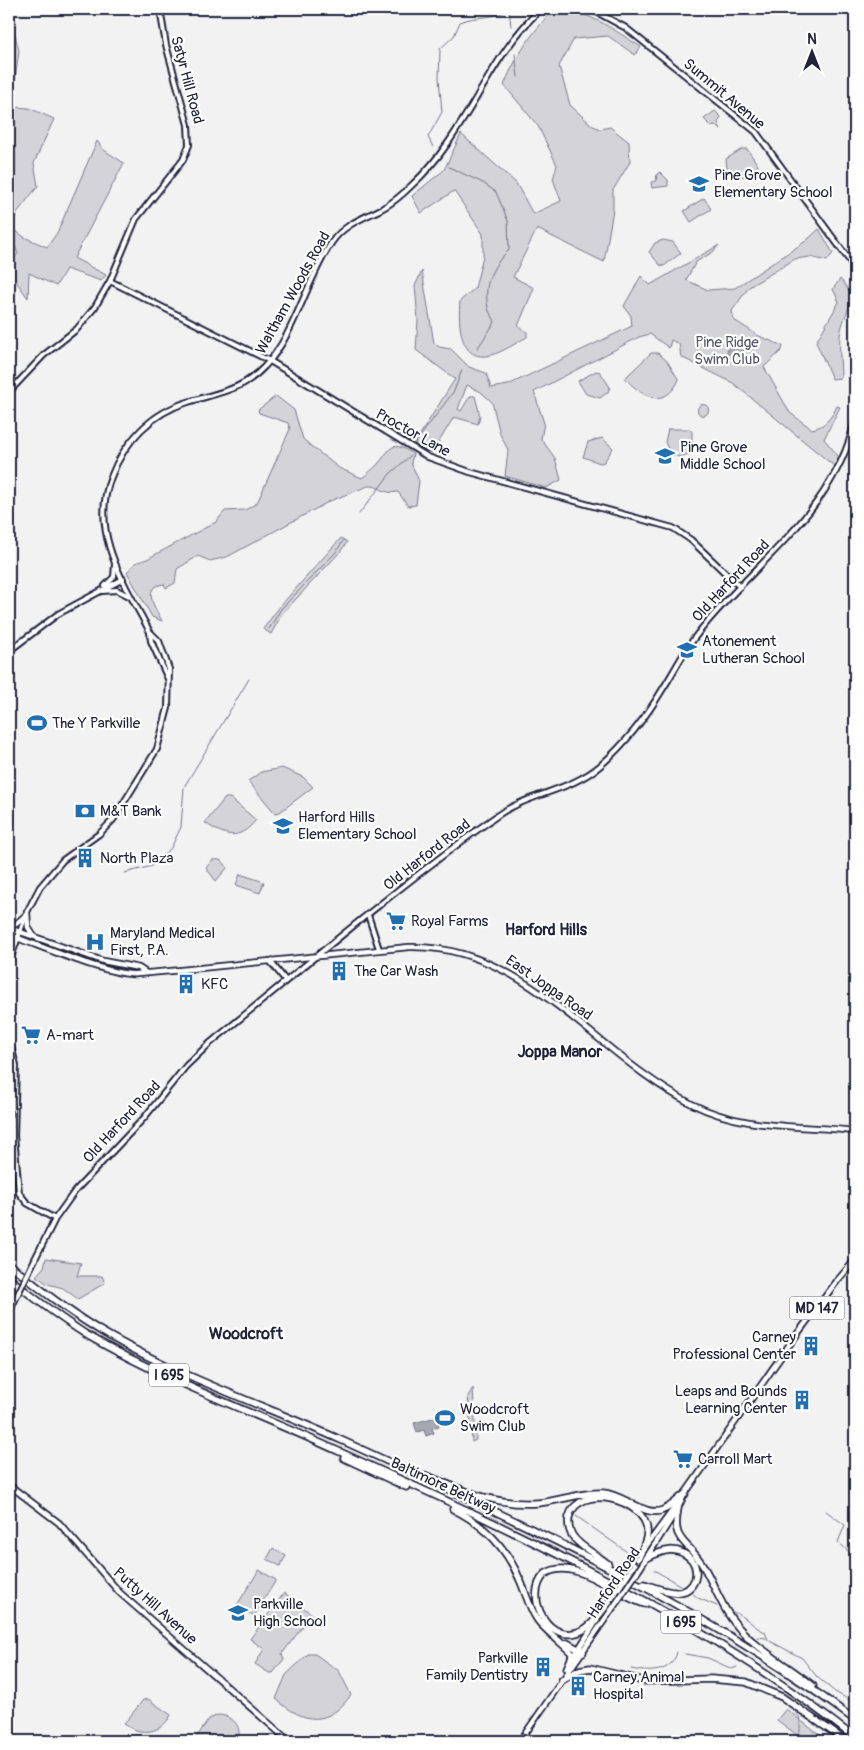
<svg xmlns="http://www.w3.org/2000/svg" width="864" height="1750" viewBox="0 0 864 1750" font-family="Pangolin,sans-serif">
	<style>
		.green { fill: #d3d3d8; stroke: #7a7a8a }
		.water { fill: #a8a8b2; stroke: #727282 }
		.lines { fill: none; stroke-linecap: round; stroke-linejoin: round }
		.stream { stroke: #727282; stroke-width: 1 }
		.tertiary-casing { stroke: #22223b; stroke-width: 8 }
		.secondary-casing { stroke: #22223b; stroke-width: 8 }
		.primary-casing { stroke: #22223b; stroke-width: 8 }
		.motorway-casing { stroke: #22223b; stroke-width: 9 }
		.tertiary { stroke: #fff; stroke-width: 4 }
		.secondary { stroke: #fff; stroke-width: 4.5 }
		.primary { stroke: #fff; stroke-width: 4.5 }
		.motorway { stroke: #fff; stroke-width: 5.5 }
		.tertiary-bridge-casing { stroke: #22223b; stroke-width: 8; stroke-linecap: butt }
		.primary-bridge-casing { stroke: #22223b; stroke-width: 8; stroke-linecap: butt }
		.tertiary-bridge { stroke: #fff; stroke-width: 4 }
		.primary-bridge { stroke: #fff; stroke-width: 4.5 }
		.labels { text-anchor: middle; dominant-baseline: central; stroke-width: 4.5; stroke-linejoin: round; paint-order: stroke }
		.shield { fill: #fff; stroke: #646476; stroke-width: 1 }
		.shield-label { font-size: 14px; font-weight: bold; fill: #22223b }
		.street-label { font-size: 15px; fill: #22223b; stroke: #fff }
		.poi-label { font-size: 15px; fill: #22223b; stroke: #fff; text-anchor: start }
		.park-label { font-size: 15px; fill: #57576a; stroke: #fff }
		.neighbourhood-label { font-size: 16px; font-weight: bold; fill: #22223b; stroke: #fff }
	</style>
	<rect width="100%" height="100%" fill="#f2f2f3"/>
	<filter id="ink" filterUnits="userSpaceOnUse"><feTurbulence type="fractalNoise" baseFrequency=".02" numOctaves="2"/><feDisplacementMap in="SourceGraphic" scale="10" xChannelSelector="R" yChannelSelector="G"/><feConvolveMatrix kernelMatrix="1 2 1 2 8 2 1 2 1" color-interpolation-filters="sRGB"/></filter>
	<g filter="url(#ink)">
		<!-- green -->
		<path class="green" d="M9,9L19,51L13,94L15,107L29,108L54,119L34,163L38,186L16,214L12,228L24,237L47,247L57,233L97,141L104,150L124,163L74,258L106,275L101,281L66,269L56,286L29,273L28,298L9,272V262L18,254L14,243L9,241Z
			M554,9C587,9 614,30 641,47L635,55L608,36L574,39L559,66L570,105L593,126L600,129L610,127L629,142L630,162L613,190V210L604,262L537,229L513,277L534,288L518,326L527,332V337C516,343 503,352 491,355C459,364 458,322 460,301L475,288L483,256V234L454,191L421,213L412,196L444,170L461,134L516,183L533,214L561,201L553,179L557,165L538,126L504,85C517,54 531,34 554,9Z
			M715,111L721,117L718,123L721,129L715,125L711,126L704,119Z
			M742,149H747L758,165C754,176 745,178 734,176L727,169L726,159Z
			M660,172L668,180V186L652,188L651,182L656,181L657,174Z
			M704,198L711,209L691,222L684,211Z
			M819,229L833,253L827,261L810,257L795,259L749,287L732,311L734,320L759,336L783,346L782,350L764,367L790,413L812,429C826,426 831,418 837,406L840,407L824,439L839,457L834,466L733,383L681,357L679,344L671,340L669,348L650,334L639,337L534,392L544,423L541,439L555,458L561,480L546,488L505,476L508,450L500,434L492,402L481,392L467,385L458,409L461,411L470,396H475L480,416L478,424L454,417L432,453L414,444L455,379L416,350L418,320L415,286L422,271L434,343L439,347L451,349L469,367L486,373L491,388L508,385L632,326L631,316L624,306L641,276L650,285L719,245L713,252L696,262L686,280L708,290L735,288L806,241Z
			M663,240L673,242L681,253L664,266L660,265L649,252L655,243Z
			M840,279C860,299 846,308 841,330C838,344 841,363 841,378L832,379L816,342L839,302L833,289Z
			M651,353H658L667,361L679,380C664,410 642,397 625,378Z
			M596,371L600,372L610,387L608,392L600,398L586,394L578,381Z
			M276,396L294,410L303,439L312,447L339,468L362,478C367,474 372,470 377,465C391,450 389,438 413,454L411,463L419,481L416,505L408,506L398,492C383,495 380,485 368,486L330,501L227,557L210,561L198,556L177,569L175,583L166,588L164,584C140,587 156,609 162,621L152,617L127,572L135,563L147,559L216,522L225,511L245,510L257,503L290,429L288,423L259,413L258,410Z
			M697.5 410a5.5 5.5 0 1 1 11 0a5.5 5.5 0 1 1-11 0Z
			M668,429H690L692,432V453L679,457L670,453L665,442Z
			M602,438L613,448L604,462L600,463L583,457L588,442Z
			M341,538L347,542L340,552L282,614L271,634L263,629L281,605Z
			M282,768L303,777L313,787L280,812L275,813L248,781L261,772Z
			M225,798H230L256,820C238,842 225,836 205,823Z
			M212,860C219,859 224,860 227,868L216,881L206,868Z
			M240,874L264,882L260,893L236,885Z
			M46,1258L81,1263L77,1276H102L105,1283L78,1299L63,1288L48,1284L36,1276L44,1267Z
			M473,1388L476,1440L472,1442L468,1396Z
			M273,1548L286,1556L280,1566L267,1559Z
			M259,1570L276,1580L254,1616L237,1605Z
			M284,1593L312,1614L282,1654L284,1659L273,1673H269L255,1664L264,1649L250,1639Z
			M308,1654H315L339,1671L351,1695C328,1727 304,1724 276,1699L286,1675Z
			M148,1699L171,1715C161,1734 141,1736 124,1724L143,1700Z
			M786,1709L827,1741H805L777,1720Z
			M218,1715C232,1715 244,1727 237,1741H194L209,1719Z"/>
		<!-- water -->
		<path class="water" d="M731,343L744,350L741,358L733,353L730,359L725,356Z
			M436,1417L439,1426L432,1428L434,1433L426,1436L424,1430L417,1432L414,1423Z"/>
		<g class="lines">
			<!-- stream -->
			<path class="stream" d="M509,10L511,26
				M515,54L518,77
				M433,147L428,137L442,112L439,78L440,49L454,36L460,22C476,15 495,20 509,9
				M449,167L483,183L496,192L508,221L509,250C492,266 483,284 488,308C489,314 494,317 495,322L477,349
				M413,446L454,391L462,370
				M359,514L390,474L411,455
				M269,629L281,609L336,552L343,541
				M125,873L152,866L171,848L181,827L184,787L249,679
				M826,1511L845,1525L838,1542L855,1557
				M576,1516L630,1554
				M654,1570L683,1587
				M691,1592L698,1598L717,1606
				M732,1612C744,1614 753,1627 765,1632L768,1640L802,1658L817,1677L835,1692L855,1703
				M757,1637L766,1638
				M685,1654L708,1658L732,1669L737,1667
				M631,1669C648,1673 672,1674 677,1652
				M795,1712L800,1718V1728
				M799,1741L800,1729"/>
			<defs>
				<path id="tertiary" d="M591,9L626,28L756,132L855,268
					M110,281L270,361L428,457L470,472L673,528L691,540L740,587
					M9,392L44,355L77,329L95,307L110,281L136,219L183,160L189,145L188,125L166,45L160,9
					M105,586L114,577L115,564
					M102,591L117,590L131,597
					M150,633L151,641L168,679
					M9,651L58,614L123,579
					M368,915L379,949
					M270,961L286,981
					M9,963L27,912L40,887L63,860L99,834L113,820L157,749L168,708L169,669L159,641L150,632C125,584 89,533 111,477C124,442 151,413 188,402C219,392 242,391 265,366C295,335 307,278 332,242C344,224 364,218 383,208C394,202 403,194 412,185C467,135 487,58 541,9
					M9,1039L16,1065L14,1136L19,1193L27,1203L55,1219
					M35,1259L55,1219L75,1191L144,1118L186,1066L209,1044C304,967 398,886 498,815C530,793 571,791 601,765C625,744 648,714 664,687C676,668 685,649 699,632C754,562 835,512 855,420
					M9,1315L13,1304"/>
				<path id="secondary" d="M9,1485L59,1523L120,1593L289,1741"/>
				<path id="primary" d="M27,912L28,927L33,935
					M9,926L16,924L26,915
					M9,928L103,961L139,968L145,972
					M9,935C36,944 112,977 137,974C149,973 160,972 171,971L409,947C526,944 596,1056 692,1104C743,1130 800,1125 855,1131
					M684,1495L792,1341L837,1281L855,1260
					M644,1549L678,1503
					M640,1568L678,1508L684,1495
					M573,1658L597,1620
					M520,1741L617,1602"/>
				<path id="motorway" d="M9,1264C41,1290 74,1316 111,1337C184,1378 265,1406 341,1440C519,1521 698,1603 855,1720
					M9,1278C34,1298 60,1318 87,1335C166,1381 255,1413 338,1451C517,1532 700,1616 855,1738
					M344,1458L406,1487
					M427,1476C464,1491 497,1506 538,1503C560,1501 581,1492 603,1493C623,1494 646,1518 663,1510C671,1507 678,1499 685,1494
					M678,1508C671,1542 686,1539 702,1564C713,1582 719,1601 731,1618C752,1648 785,1663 813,1686
					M453,1509C485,1525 506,1547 520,1580C526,1593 529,1607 537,1619C542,1628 571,1650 572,1654C572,1658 569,1664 567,1668
					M608,1564C597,1554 580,1548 572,1535C569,1530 568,1523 569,1517C579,1482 645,1499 647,1530C648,1540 642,1550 638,1559
					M644,1584C660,1589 687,1602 695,1579C697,1572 696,1566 692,1560C678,1545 663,1550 647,1558
					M609,1602C602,1611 594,1624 583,1630C550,1648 522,1597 545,1574C575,1555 615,1596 645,1604
					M567,1643L583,1652
					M562,1680L579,1670L590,1668L644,1681L711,1679L746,1682L782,1697L846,1741"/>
			</defs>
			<!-- tertiary casing -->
			<use href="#tertiary" class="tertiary-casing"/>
			<!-- secondary casing -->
			<use href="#secondary" class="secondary-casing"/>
			<!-- primary casing -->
			<use href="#primary" class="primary-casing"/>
			<!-- motorway casing -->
			<use href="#motorway" class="motorway-casing"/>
			<!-- tertiary -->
			<use href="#tertiary" class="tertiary"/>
			<!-- secondary -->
			<use href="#secondary" class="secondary"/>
			<!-- primary -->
			<use href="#primary" class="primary"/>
			<!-- motorway -->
			<use href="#motorway" class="motorway"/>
			<defs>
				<path id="tertiary-bridge" d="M13,1304L35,1259"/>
				<path id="primary-bridge" d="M612,1598L634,1565
					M617,1602L640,1568"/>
			</defs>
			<!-- tertiary-bridge casing -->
			<use href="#tertiary-bridge" class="tertiary-bridge-casing"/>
			<!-- primary-bridge casing -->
			<use href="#primary-bridge" class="primary-bridge-casing"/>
			<!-- tertiary-bridge -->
			<use href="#tertiary-bridge" class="tertiary-bridge"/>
			<!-- primary-bridge -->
			<use href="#primary-bridge" class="primary-bridge"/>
		</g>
	</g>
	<!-- icons -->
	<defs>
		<symbol id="school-bare" viewBox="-9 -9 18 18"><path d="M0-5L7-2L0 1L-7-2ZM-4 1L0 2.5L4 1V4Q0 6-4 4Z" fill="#1f6fb2" stroke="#fff" stroke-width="2.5" paint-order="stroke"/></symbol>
		<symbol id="stadium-bare" viewBox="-9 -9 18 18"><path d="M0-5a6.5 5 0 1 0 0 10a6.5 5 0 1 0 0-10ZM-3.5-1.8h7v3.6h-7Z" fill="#1f6fb2" stroke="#fff" stroke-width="2.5" paint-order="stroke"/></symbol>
		<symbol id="bank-bare" viewBox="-9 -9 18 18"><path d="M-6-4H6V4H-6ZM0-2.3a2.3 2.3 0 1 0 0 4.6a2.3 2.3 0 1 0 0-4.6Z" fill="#1f6fb2" stroke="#fff" stroke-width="2.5" paint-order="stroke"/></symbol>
		<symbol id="building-bare" viewBox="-9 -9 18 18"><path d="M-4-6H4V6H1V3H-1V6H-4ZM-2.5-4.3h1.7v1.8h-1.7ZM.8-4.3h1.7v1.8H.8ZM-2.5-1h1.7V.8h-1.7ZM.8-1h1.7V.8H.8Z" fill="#1f6fb2" stroke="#fff" stroke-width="2.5" paint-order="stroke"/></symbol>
		<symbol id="supermarket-bare" viewBox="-9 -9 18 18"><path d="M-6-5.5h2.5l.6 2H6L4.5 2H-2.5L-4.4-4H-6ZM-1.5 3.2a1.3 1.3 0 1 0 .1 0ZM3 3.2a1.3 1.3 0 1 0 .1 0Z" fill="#1f6fb2" stroke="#fff" stroke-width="2.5" paint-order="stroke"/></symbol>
		<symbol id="hospital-bare" viewBox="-9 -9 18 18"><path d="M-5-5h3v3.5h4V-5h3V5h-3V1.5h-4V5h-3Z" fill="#1f6fb2" stroke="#fff" stroke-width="2.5" paint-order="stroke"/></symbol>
	</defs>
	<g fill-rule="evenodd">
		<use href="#school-bare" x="685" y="170" width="28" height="28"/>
		<use href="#school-bare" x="651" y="442" width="28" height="28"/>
		<use href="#school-bare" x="673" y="636" width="28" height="28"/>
		<use href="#stadium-bare" x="23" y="709" width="28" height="28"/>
		<use href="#bank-bare" x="71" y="797" width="28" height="28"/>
		<use href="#school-bare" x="269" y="812" width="28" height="28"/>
		<use href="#building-bare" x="71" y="844" width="28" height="28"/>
		<use href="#supermarket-bare" x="382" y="907" width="28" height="28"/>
		<use href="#hospital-bare" x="81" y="928" width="28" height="28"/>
		<use href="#building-bare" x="325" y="957" width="28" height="28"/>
		<use href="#building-bare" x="172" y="970" width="28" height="28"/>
		<use href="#supermarket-bare" x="17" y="1021" width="28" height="28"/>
		<use href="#building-bare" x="797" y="1332" width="28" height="28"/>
		<use href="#building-bare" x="788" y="1386" width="28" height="28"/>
		<use href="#stadium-bare" x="431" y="1404" width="28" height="28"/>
		<use href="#supermarket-bare" x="669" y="1445" width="28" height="28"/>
		<use href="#school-bare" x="224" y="1599" width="28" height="28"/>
		<use href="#building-bare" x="529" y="1653" width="28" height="28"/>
		<use href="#building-bare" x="564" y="1672" width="28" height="28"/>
	</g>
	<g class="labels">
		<!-- shield labels -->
		<g class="shield">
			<rect x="789.5" y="1296.5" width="55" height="23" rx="4"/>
			<rect x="149" y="1363.5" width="40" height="23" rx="4"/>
			<rect x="661" y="1610.5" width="40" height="23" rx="4"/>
		</g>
		<g class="shield-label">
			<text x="817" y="1308">MD 147</text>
			<text x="169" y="1375">I 695</text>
			<text x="681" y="1622">I 695</text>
		</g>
		<!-- street labels -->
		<g class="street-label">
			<text transform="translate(187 80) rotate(75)">Satyr Hill Road</text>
			<text transform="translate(724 94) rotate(40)">Summit Avenue</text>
			<text transform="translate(293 293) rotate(-61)">Waltham Woods Road</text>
			<text transform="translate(413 433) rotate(29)">Proctor Lane</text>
			<text transform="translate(731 581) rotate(-47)">Old Harford Road</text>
			<text transform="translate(427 855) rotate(-38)">Old Harford Road</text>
			<text transform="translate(549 988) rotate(35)">East Joppa Road</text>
			<text transform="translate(122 1122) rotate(-47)">Old Harford Road</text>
			<text transform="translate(443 1486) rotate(25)">Baltimore Beltway</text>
			<text transform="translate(614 1583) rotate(-56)">Harford Road</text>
			<text transform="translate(155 1606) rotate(42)">Putty Hill Avenue</text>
		</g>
		<!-- poi labels -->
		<g class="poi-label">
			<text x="714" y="175">Pine Grove<tspan x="714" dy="17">Elementary School</tspan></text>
			<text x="680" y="447">Pine Grove<tspan x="680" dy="17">Middle School</tspan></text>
			<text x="702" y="641">Atonement<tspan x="702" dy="17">Lutheran School</tspan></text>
			<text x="52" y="723">The Y Parkville</text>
			<text x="100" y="811">M&amp;T Bank</text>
			<text x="298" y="817">Harford Hills<tspan x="298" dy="17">Elementary School</tspan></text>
			<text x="100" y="858">North Plaza</text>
			<text x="411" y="921">Royal Farms</text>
			<text x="110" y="933">Maryland Medical<tspan x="110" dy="17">First, P.A.</tspan></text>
			<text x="354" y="971">The Car Wash</text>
			<text x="201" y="984">KFC</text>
			<text x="46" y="1035">A-mart</text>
			<text x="796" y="1337" text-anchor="end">Carney<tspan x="796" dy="17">Professional Center</tspan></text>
			<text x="787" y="1391" text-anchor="end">Leaps and Bounds<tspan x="787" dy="17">Learning Center</tspan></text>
			<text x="460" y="1409">Woodcroft<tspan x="460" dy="17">Swim Club</tspan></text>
			<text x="698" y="1459">Carroll Mart</text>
			<text x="253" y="1604">Parkville<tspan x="253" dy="17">High School</tspan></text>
			<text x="528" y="1658" text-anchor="end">Parkville<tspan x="528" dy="17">Family Dentistry</tspan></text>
			<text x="593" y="1677">Carney Animal<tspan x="593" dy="17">Hospital</tspan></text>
		</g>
		<!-- park labels -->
		<g class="park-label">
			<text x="727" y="342">Pine Ridge<tspan x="727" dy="17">Swim Club</tspan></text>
		</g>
		<!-- neighbourhood labels -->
		<g class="neighbourhood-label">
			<text x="546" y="930">Harford Hills</text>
			<text x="560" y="1052">Joppa Manor</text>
			<text x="246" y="1334">Woodcroft</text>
		</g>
	</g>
	<!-- margin -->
	<rect width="864" height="1750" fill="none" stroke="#fff" stroke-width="30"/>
	<rect x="15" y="15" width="834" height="1720" fill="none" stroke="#22223b" stroke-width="2" filter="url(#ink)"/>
	<!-- north arrow -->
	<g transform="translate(812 52)" stroke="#ffffff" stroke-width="4" paint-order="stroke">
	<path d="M0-4L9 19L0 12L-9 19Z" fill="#22223b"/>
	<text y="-8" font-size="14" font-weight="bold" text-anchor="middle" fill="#22223b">N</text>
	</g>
</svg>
